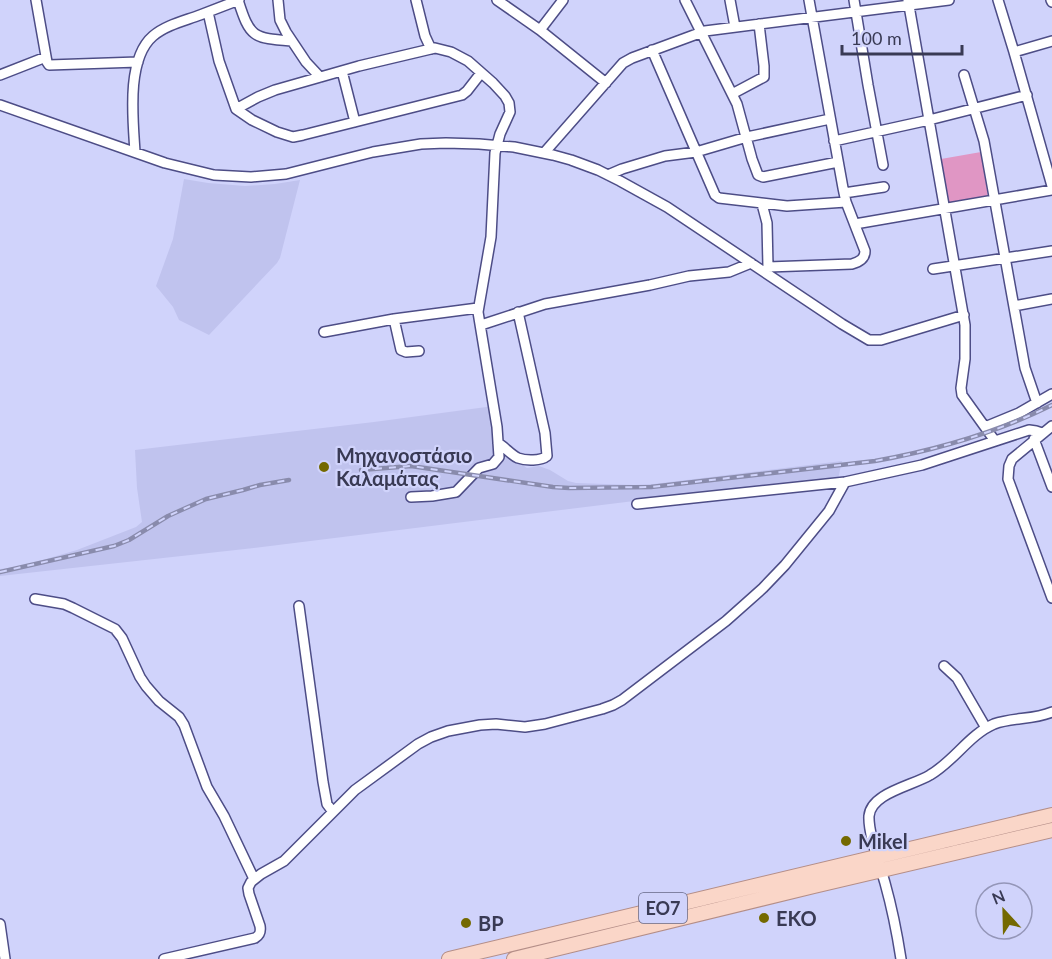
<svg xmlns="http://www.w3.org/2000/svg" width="1052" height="959" viewBox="0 0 1052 959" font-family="Lato,sans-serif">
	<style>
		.built { fill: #c0c3ee }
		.green { fill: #e096c4 }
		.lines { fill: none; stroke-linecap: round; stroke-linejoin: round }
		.minor-casing { stroke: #4d4d86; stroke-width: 12 }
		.primary-casing { stroke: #b48e88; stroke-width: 16 }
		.minor { stroke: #fff; stroke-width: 9 }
		.primary { stroke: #fad6c8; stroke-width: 14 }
		.rail-casing { stroke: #898bac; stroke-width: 4.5 }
		.rail { stroke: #d0d3fb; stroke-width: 2; stroke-dasharray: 7; stroke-linecap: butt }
		.poi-dot { fill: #746900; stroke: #d0d3fb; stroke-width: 2 }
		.labels { text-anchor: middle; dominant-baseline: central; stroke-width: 4.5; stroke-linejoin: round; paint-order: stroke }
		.shield { fill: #d0d3fb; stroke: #666886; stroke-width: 1.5 }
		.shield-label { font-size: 18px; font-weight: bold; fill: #393a54 }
		.poi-label { font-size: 20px; font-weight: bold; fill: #393a54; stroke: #d0d3fb; text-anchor: start }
	</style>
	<rect width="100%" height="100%" fill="#d0d3fb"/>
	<!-- built -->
	<path class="built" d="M184,179L208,183L245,186L275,184L300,180L280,258L277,263L209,335L179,320L173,307L156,286L173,239Z
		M494,406L500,447L518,462L527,468L539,466L550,470L568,481L576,483L634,485L654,484L842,461L838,479L772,484L245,549L0,576V569L22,566L77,550L136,527L142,522L137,488L135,450L374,422Z"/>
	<!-- green -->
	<path class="green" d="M981,152L988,197L948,203L941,159Z"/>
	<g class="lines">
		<defs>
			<path id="minor" d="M36,0L47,62L49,65L138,62
				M238,0C250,38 253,38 292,41L306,62L320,77
				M278,0L280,20L286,32L292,41
				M416,0L425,36L431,49
				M497,0L540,30L606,83
				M685,0L737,104L752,159L758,175L763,177L838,162
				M730,0L735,27
				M854,0L868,85L883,165
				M908,0L965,325V359L961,388L962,395L995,441
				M998,0L1014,52L1052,186
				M1051,0L1052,2
				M208,12L219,61L236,109L252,120L277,132L293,137L303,135L462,95L467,91L481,73
				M540,30L563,0
				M652,50L715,195L719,198L787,206L846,202
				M1014,52L1052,41
				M342,71L355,122
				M0,75L46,57
				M964,75L984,141L1025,368L1037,403
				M732,94L764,77V66L759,24
				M0,105L165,163L214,175L251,177L286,174L373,152L421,144L446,143L479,144L514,147L553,155L571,160L598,170L620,181L667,207L842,324L869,340H881L964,315
				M236,109L258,97L275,90L359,66L435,48L451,52L468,61L493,83L505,96L509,103L510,112L500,134L495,153L491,237L478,312L497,427L499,457L493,464L479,468L456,492L432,496L411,497
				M834,141L929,120L1027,95
				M135,152C133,120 126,59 153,36C166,25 184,21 200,15C213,10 226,5 239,0
				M544,153L623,63L632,58L705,31L949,0
				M608,175L622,169L665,156L696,152L747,137L830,119
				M844,193L884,187
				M762,204L767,223L768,267L765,272
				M855,224L1052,190
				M768,267L852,264C859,262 865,259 865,251L846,202L843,188L809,0
				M933,269L1052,251
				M1014,306L1052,299
				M394,319L401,350L406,352L419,351
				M481,325L545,304L650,285L689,276L729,272L751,263
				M324,332L394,319L478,308
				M1052,426L1012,459L1009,466L1008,479L1052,598
				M985,427L1019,413L1052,394
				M1034,439L1052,487
				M498,443C505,447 511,455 518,458C526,461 541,461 547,456L545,433L518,312
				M637,504L845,482L922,465L1029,430L1036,431L1042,433
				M35,599L64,604L73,608L115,629L122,638L140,677L146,686L159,701L179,717L184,725L207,787L224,816L254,879
				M299,606L323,782L327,804L333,812
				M944,666L957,678L986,728
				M0,924L5,959
				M164,959L255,938C260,935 261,932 260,926L249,894L248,888L251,882L261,874L284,861L355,790L418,744L431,737L448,731L480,725L496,724L525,727L545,724L602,709L613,705L622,700L726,621L763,588L785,565L829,511L845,482
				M901,959C897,933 892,908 885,883C880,865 868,834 869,816C871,793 912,786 930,775C953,762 970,734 994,724C1013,717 1034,720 1052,712"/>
			<path id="primary" d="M449,959L1052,815
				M514,959L814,886L1052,830"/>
		</defs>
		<!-- minor casing -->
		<use href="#minor" class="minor-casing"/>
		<!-- primary casing -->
		<use href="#primary" class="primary-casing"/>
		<!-- minor -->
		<use href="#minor" class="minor"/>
		<!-- primary -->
		<use href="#primary" class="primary"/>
		<defs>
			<path id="rail" d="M361,470L411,466L553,487L569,488L651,487L875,461C936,450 996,433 1052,405
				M0,572L114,546L129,540L168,516L206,499L243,490L260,485L289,480"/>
		</defs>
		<!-- rail casing -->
		<use href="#rail" class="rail-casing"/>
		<!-- rail -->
		<use href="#rail" class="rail"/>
	</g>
	<!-- markers -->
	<g class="poi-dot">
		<circle cx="324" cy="467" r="6"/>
		<circle cx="846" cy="841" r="6"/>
		<circle cx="764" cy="918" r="6"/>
		<circle cx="466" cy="923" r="6"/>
	</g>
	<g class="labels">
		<!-- shield labels -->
		<rect class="shield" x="639" y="893" width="48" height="30" rx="4.5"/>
		<g class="shield-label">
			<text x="663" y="908">ΕΟ7</text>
		</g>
		<!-- poi labels -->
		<g class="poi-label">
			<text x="336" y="455">Μηχανοστάσιο<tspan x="336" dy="23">Καλαμάτας</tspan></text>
			<text x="858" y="841">Mikel</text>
			<text x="776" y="918">EKO</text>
			<text x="478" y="923">BP</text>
		</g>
	</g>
	<!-- north arrow -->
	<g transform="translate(1004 911) rotate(338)"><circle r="28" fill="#d0d3fb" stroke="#9496b8" stroke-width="1.5"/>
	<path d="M0-4.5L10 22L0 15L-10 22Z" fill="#746900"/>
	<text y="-9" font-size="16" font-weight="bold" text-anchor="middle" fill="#393a54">N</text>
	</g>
	<!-- scale -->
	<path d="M842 45v9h120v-9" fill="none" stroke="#393a54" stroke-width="3"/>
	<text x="851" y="45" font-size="18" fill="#393a54" stroke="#d0d3fb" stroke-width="4.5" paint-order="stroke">100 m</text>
</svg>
